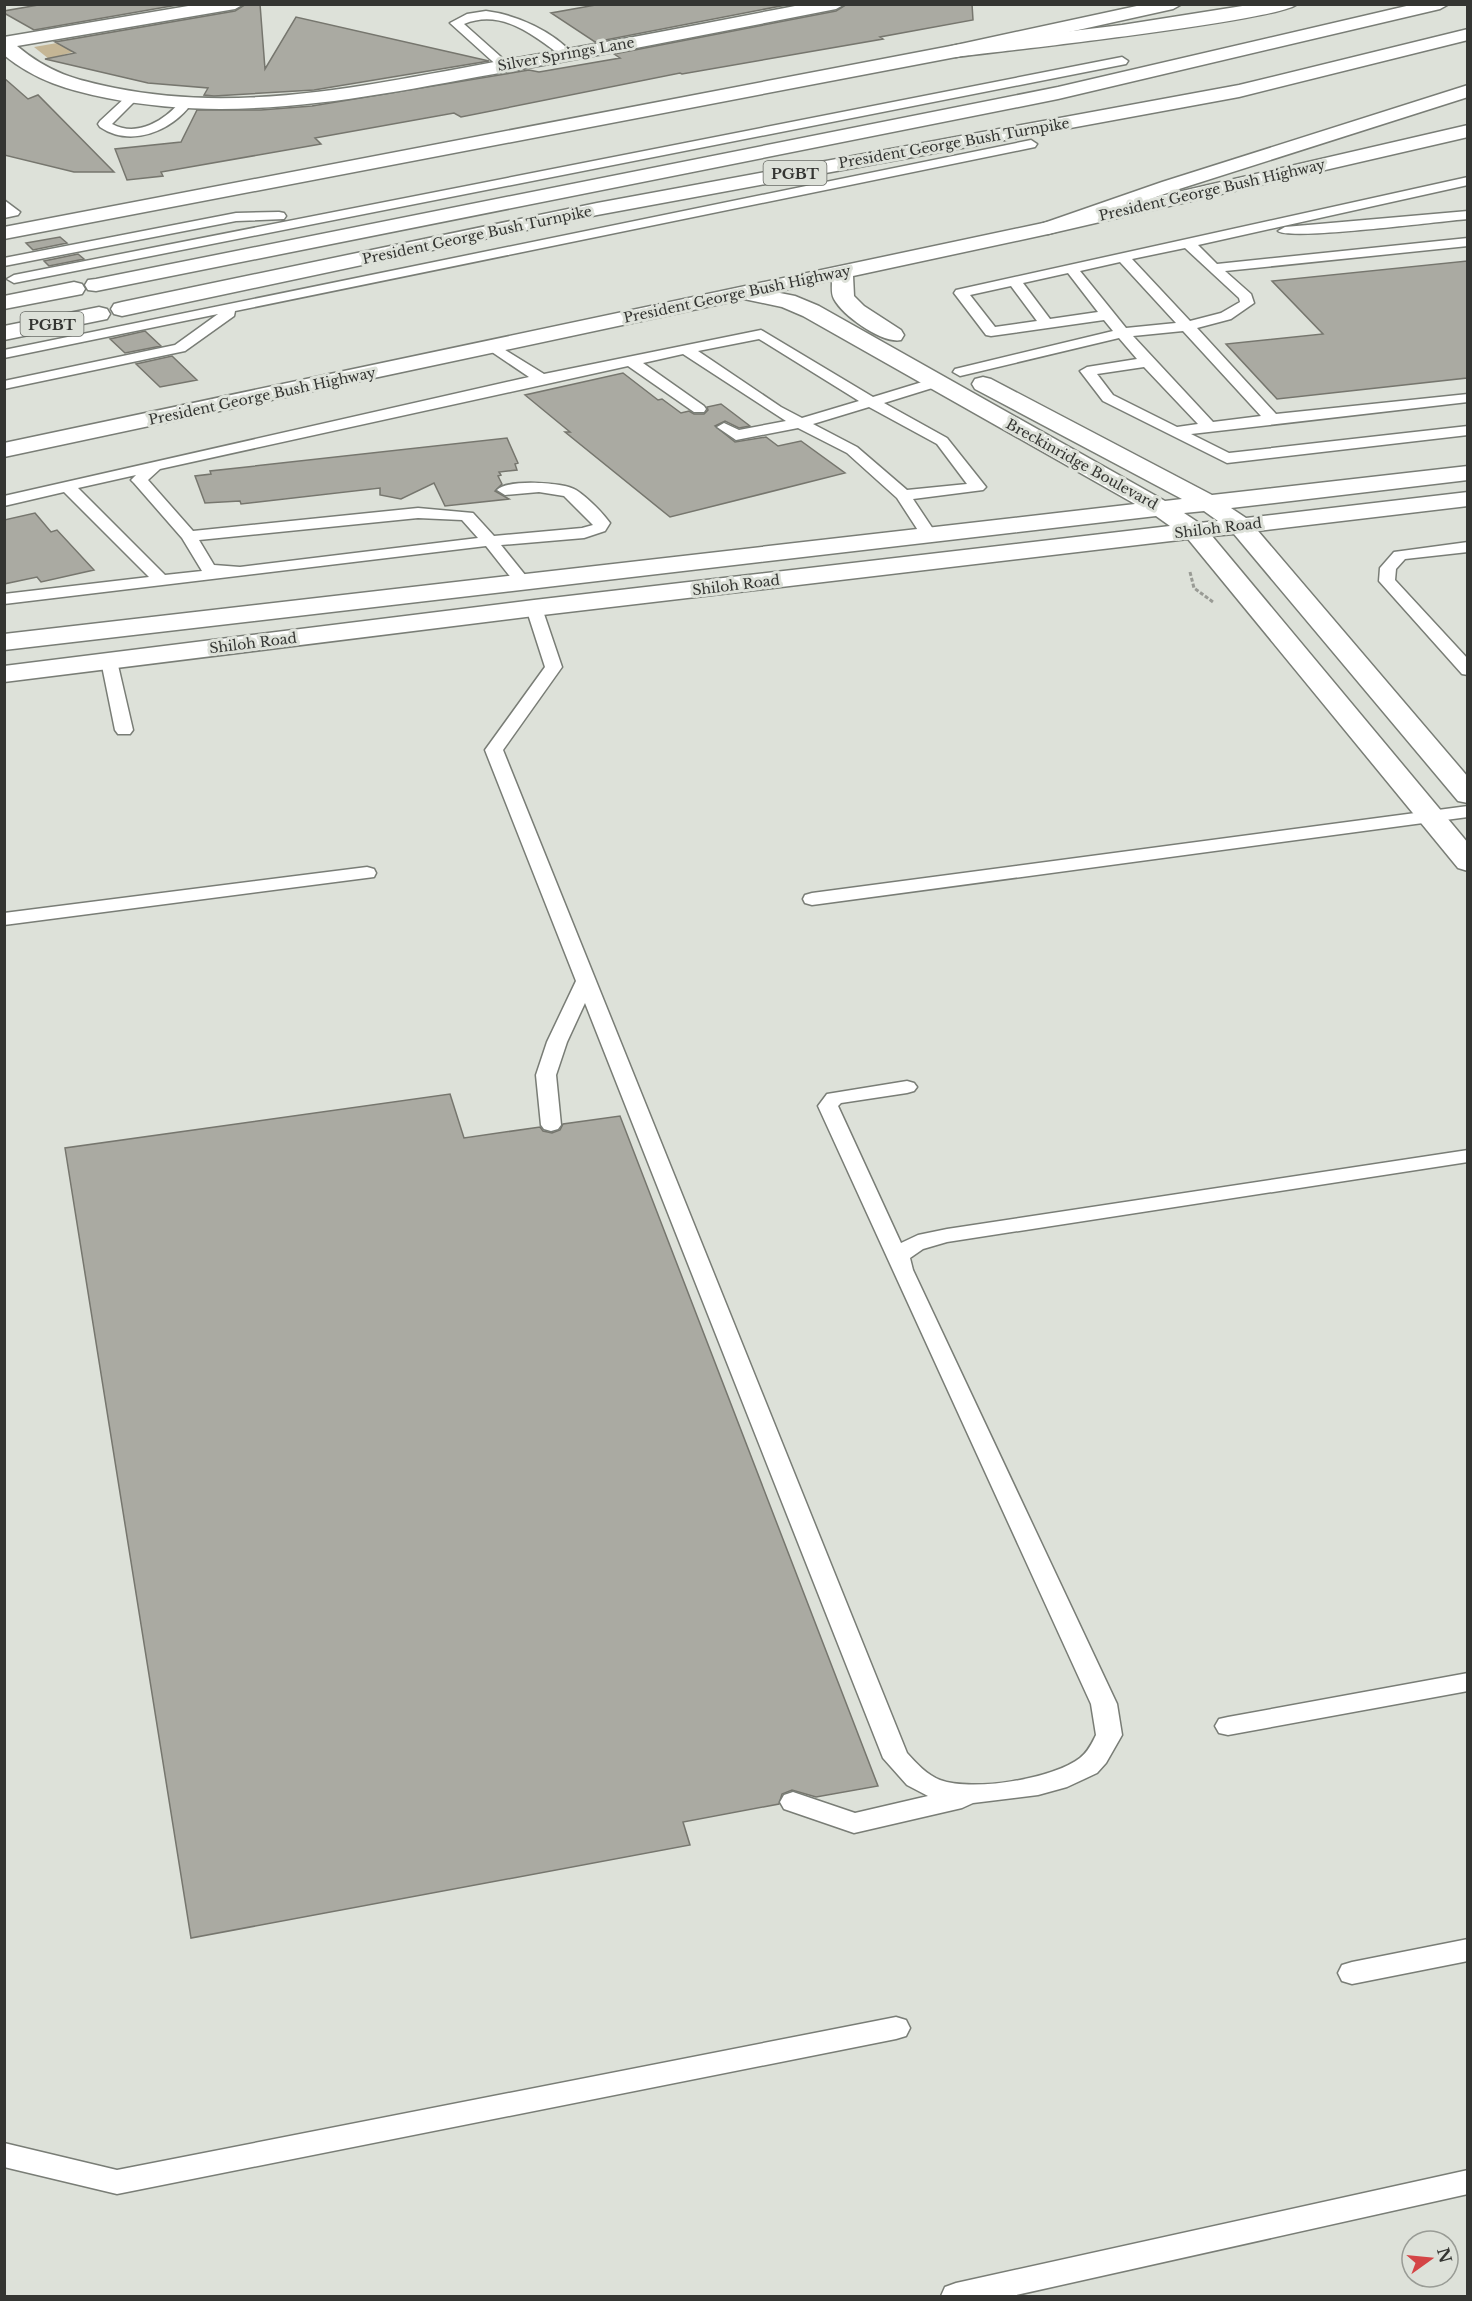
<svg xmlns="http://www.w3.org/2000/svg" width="1472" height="2301" viewBox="0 0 1472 2301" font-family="'Libre Baskerville',serif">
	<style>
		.green { fill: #c5b695 }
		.building { fill: #aaaaa2; stroke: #76766e; stroke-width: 1.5 }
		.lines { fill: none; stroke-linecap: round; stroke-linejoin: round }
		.lane-casing { stroke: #797d76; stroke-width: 3 }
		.street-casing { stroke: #797d76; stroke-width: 3 }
		.secondary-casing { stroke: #797d76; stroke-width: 3 }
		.highway-casing { stroke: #797d76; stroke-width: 3 }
		.path { stroke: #999b95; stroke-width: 3; stroke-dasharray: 4 2; stroke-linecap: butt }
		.lane { fill: #fff; fill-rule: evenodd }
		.street { fill: #fff; fill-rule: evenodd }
		.secondary { fill: #fff; fill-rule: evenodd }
		.highway { fill: #fff; fill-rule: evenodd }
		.labels { text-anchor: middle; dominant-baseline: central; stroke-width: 6; stroke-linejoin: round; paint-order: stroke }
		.far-street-label { font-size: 14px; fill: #343532; stroke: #dde1d9 }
		.shield { fill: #dde1d9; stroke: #676964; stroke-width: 1.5 }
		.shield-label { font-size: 15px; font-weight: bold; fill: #343532 }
	</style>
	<rect width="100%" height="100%" fill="#dde1d9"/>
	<!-- green -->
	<path class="green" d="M86,38L73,52L49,59L34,47Z"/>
	<!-- building -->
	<path class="building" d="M44,4H183L34,30L4,13V11Z
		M246,4H260L265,69L296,17L489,61L314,90L214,96L204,95L208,88L148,83L45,59L75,53L55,42L235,11Z
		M601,4H791L595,42L551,13Z
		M847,4H972L973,20L880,37L883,39L682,74L680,73L461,117L454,113L315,138L321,144L161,172L163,176L127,180L115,149L181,142L197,110H261L312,106L529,70L539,72L620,58L614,54L836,11Z
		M4,78L28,99L38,95L114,172H74L4,155Z
		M60,237L67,243L33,250L26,243Z
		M78,254L84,259L49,266L44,261Z
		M1467,261V378L1277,399L1226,344L1323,334L1272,281Z
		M145,331L161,346L125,353L110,339Z
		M172,356L197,380L160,387L136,364Z
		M623,373L658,400L662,399L681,413L689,411L694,414H704L708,410L707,407L721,404L750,426L739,428L725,421L715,426L735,442L766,437L778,446L801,441L845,473L670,517L565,432H570L525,395Z
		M507,438L518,463L515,464L517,470L499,472L501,475L498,476L502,484L495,491L509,499L445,506L434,483L401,499L380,495V488L241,504L240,501L205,503L195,476L211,474L210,471Z
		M35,513L51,532L57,530L94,570L41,582L37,577L4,584V520Z
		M450,1094L464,1138L540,1127L543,1131L552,1133L560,1130L563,1124L620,1116L878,1786L816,1797L792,1790L782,1794L779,1804L683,1822L690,1845L191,1938L65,1148Z"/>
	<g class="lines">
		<defs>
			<path id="lane" d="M486,11C517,15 553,31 574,55L568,59L564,58C535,36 502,8 464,24L511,66L505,70L501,69L450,23L467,14Z
				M1122,57L1128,61L1126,64L14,283L7,279L14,275Z
				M132,94L138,98L112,124C138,138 165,120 182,100H190L192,103C172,131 131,148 100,127L98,124L100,121L128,95Z
				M1031,140L1037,144L1035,147L235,311L234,316L185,351L4,389V381L175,345L218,314L4,358V350Z
				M1468,177V185L1198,245L1217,264L1468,238V246L1225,271L1251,294L1254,303L1231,319L1197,328L1276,414L1468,394V402L1191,434L1229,453L1468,426V435L1227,463L1103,401L1080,371L1087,367L1137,359L1119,338L960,376L953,372L955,369L1113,331L1104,320L991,336L986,335L954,293L956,290ZM1185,248L1239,298L1240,302L1221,313L1190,321L1132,259ZM1120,262L1176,323L1126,328L1080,271ZM1068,273L1098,312L1050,319L1023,283ZM1011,286L1037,321L995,327L970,295ZM1183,331L1261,416L1213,422L1133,336ZM1144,367L1198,424L1177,427L1113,395L1097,374Z
				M4,200L20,212L18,215L4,218Z
				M1468,211V219C1442,221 1289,241 1278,231L1285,227Z
				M279,212L284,213L286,216L284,219L236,221L4,266V258L236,213Z
				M761,330L873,397L932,379H942L944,382L942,385L884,403L947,438L986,487L983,490L913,499L937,535L935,538H923L897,498L847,453L798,428L736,440L717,427L724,423L739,430L786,421L683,354L643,363L704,406L706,409L704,412H694L628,366L160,469L148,480L193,531L418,508L473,513L494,536L582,528L593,525L564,496L539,492L505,495L497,490C507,479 563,482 576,490C587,497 602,512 610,523L605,531L584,538L501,545L530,581L528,584H516L486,546L4,604V594L149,577L64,492L4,506V496L529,377L489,350L487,347L489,344L494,343L544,374ZM759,339L859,401L802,418L781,407L698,351ZM869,407L937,444L967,484L907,490L857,447L813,424ZM136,475L131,480L134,483L182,538L202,571L165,575L78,488ZM418,518L462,520L478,538L240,567L214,565L199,540Z
				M1468,542V552L1405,559L1396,569L1395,580L1468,659V675L1462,674L1379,581L1380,568L1394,552Z
				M534,603L542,608L562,667L503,750L907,1753C916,1763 927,1775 940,1780C972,1792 1053,1779 1080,1758C1088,1752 1092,1743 1096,1735L1091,1704L818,1106L827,1094L907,1081L914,1083L917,1087L914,1091L907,1093L841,1103L838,1106L901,1243L918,1235L947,1229L1468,1150V1162L947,1242L923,1249L910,1258L913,1270L1117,1704L1122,1735L1106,1763L1097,1773L1067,1787L1038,1795L973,1803L962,1808L854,1833L784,1809L780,1802L784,1795L793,1792L855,1813L928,1796L907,1785L883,1758L585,1003L567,1042L556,1075L561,1125L558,1129L551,1131L544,1129L541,1125L536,1075L547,1042L576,981L485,750L545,667L526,608Z
				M109,656L115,657L117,661L133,730L130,734H118L115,730L101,661L103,657Z
				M1468,806V817L812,905L805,903L803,899L805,895L812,893Z
				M367,867L374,869L376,873L374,877L4,925V913Z
				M1468,1673V1691L1228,1735L1219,1733L1215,1726L1219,1719L1228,1717Z
				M1468,1939V1961L1352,1984L1342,1981L1338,1973L1342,1965L1352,1962Z
				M896,2017L906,2020L910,2028L906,2036L896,2039L117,2194L4,2167V2143L117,2170Z
				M1468,2170V2194L1012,2296H941L945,2287L956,2283Z"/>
			<path id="street" d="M200,4H244L235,9L17,46C49,73 76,80 115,88C247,115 381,82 511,59C609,42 707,23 805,4H845L836,9C729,30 623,51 515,70C380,94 244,126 107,98C68,90 36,81 4,55V37Z"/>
			<path id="secondary" d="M1146,4H1182L1173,9L956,57L4,239V227L956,45Z
				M1468,125V137L1048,234L853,276L854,296L864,306L901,330L904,335L901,340C883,344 843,316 834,299C831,294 832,287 832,280L775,292L795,296L819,306L1165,501L1182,499L975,389L972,384L975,379L983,377L991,379L1212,495L1468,466V480L1231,508L1246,518L1468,492V506L1258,531L1468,777V803L1458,801L1234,534L1212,536L1468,843V871L1458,868L1188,539L534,616L4,682V666L534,600L1170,526L1156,516L4,650V634L1135,504L803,316L782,307L744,299L4,457V443L1048,222ZM1204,511L1218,521L1199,523L1184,513Z"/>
			<path id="highway" d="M1255,4H1297C1284,20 996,52 956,57L949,55L947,51L949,47L956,45L1122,25Z
				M1415,4H1449L1440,9L1058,99L96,291L88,290L85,285L88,280L96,279L1058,87Z
				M1468,29V40L1239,97L597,215L122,316L114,314L111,309L114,304L122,302L597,203L1239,85Z
				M1468,85V97L1176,190L1055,232L1048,234L1041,232L1038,228L1041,224L1162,182Z
				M74,282L82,284L85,289L82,294L4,309V296Z
				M99,307L107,309L110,314L107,319L4,340V326Z"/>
		</defs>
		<!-- lane casing -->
		<use href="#lane" class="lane-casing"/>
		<!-- street casing -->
		<use href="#street" class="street-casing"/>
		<!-- secondary casing -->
		<use href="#secondary" class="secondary-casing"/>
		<!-- highway casing -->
		<use href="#highway" class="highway-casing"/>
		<!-- path -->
		<path class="path" d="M1190,572L1194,588L1213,602"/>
		<!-- lane -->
		<use href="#lane" class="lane"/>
		<!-- street -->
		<use href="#street" class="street"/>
		<!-- secondary -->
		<use href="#secondary" class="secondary"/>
		<!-- highway -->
		<use href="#highway" class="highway"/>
	</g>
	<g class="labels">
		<!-- far-street labels -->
		<g class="far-street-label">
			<text transform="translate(566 54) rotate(-10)">Silver Springs Lane</text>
			<text transform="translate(954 143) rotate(-10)">President George Bush Turnpike</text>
			<text transform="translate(1212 190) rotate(-13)">President George Bush Highway</text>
			<text transform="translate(477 235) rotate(-12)">President George Bush Turnpike</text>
			<text transform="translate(737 294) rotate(-12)">President George Bush Highway</text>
			<text transform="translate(262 396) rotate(-12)">President George Bush Highway</text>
			<text transform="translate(1082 464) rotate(29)">Breckinridge Boulevard</text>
			<text transform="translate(1218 528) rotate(-7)">Shiloh Road</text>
			<text transform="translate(736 585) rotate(-7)">Shiloh Road</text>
			<text transform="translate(253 643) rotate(-7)">Shiloh Road</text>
		</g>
		<!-- shield labels -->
		<g class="shield">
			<rect x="763.5" y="161" width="63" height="24" rx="4.5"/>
			<rect x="20.5" y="312" width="63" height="24" rx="4.5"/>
		</g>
		<g class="shield-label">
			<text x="795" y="173">PGBT</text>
			<text x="52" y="324">PGBT</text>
		</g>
	</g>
	<!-- border -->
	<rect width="1472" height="2301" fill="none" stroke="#343532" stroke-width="12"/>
	<!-- north arrow -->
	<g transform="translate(1430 2259) rotate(75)"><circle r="28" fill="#dde1d9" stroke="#999c96" stroke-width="1.5"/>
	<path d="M0-4.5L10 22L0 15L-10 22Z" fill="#d44546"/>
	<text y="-9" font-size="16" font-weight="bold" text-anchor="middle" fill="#343532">N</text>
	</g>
</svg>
